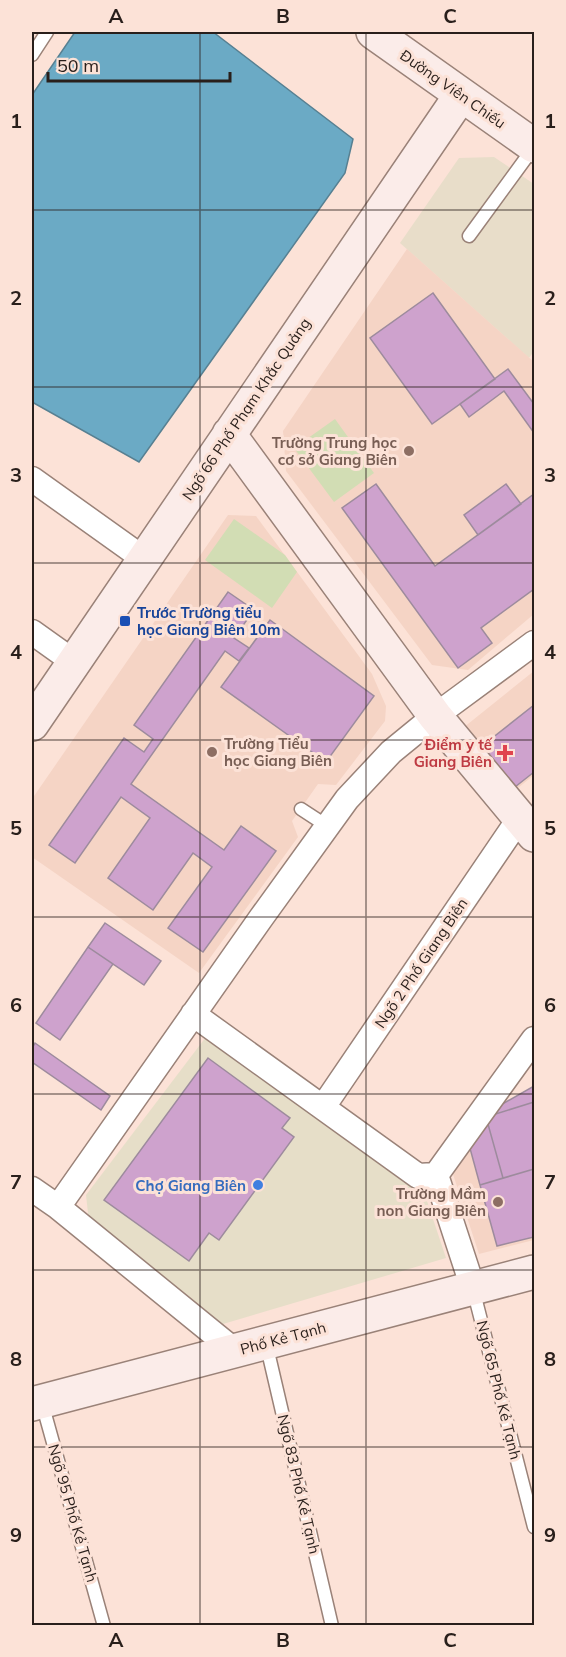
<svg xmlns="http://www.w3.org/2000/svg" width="566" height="1657" viewBox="0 0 566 1657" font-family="Mulish,sans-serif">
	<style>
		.commercial { fill: #e6dec8 }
		.industrial { fill: #e8ddc9 }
		.built { fill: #f5d4c5 }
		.green { fill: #d2ddb4 }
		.water { fill: #6baac5; stroke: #578092; stroke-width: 1.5 }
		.building { fill: #cea2cd; stroke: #9d8b9d; stroke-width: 1.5 }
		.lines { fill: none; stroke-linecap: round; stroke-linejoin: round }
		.lane-casing { stroke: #9a8278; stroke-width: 15 }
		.street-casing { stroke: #9a8278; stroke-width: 27 }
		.secondary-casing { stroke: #9a8278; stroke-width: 36 }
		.lane { stroke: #fff; stroke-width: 12 }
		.street { stroke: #fff; stroke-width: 24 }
		.secondary { stroke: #fbece9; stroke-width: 33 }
		.grid { fill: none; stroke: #291f1b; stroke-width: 1.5; stroke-opacity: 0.55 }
		.education-dot { fill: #8d6e63; stroke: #fce2d7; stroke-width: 2 }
		.transit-dot { fill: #1a4fb4; stroke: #fce2d7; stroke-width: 2 }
		.health-dot { fill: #e0444e; stroke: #fce2d7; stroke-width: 2 }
		.shop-dot { fill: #3f7fe0; stroke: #fce2d7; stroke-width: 2 }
		.labels { text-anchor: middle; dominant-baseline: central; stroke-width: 6; stroke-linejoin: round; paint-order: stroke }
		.street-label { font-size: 15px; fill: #291f1b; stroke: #fce2d7 }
		.education-label { font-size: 15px; font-weight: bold; fill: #785e54; stroke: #fce2d7; text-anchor: end }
		.transit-label { font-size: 15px; font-weight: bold; fill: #164399; stroke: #fce2d7; text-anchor: start }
		.health-label { font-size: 15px; font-weight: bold; fill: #be3a42; stroke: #fce2d7; text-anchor: end }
		.shop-label { font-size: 15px; font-weight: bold; fill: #366cbe; stroke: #fce2d7; text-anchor: end }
		.neatline { fill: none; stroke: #291f1b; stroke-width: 2 }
		.grid-label { font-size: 20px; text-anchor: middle; font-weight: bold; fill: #291f1b }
	</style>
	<rect width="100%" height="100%" fill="#fce2d7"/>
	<!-- commercial -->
	<path class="commercial" d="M212,1029L418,1174L446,1258L223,1324L89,1222L86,1195Z"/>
	<!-- industrial -->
	<path class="industrial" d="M494,157L534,184V351L529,358L400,243L459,158Z"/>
	<!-- built -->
	<path class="built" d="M407,249L534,362V614L468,670L432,665L286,471L283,431Z
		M228,515L256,516L372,674L386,706L385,721L336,785L318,784L292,821L298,837L199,973L32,857V799Z
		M534,671V775L508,796L458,732Z
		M534,1086V1240L479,1254L450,1165L490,1111Z"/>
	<!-- green -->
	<path class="green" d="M335,419L374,473L334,502L294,448Z
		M234,519L285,555L297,572L272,608L205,560Z"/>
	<!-- water -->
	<path class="water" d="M75,32H213L353,139L345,173L139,462L32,402V95Z"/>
	<!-- building -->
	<path class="building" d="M433,293L495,379L432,424L370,338Z
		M508,369L534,404V433L504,391L469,417L460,404Z
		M376,484L435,566L534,494V589L481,628L492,643L458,668L342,508Z
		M506,484L521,504L478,535L464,515Z
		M228,592L254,610L234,638L249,648L239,661L225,651L131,784L224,850L241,826L276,851L203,952L168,928L212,867L193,853L153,910L108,878L150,818L121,797L75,863L49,845L124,738L144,752L153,739L134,725Z
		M270,620L374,696L326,762L221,687Z
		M534,705V772L515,787L482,746Z
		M105,923L161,961L144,985L88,947Z
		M88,947L113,964L60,1040L36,1023Z
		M35,1043L110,1096L101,1110L32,1062V1048Z
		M208,1058L290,1118L282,1128L294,1137L219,1240L209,1233L189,1261L104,1200Z
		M534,1086V1102L486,1117L490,1111Z
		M534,1102V1169L503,1178L486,1117Z
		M486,1117L503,1178L480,1185L468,1141Z
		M534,1169V1237L497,1246L480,1185Z"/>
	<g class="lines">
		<defs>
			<path id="lane" d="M32,55L47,32
				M469,236L534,147
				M301,809L327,826
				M473,1289L534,1527
				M266,1343L332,1626
				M42,1403L104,1626"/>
			<path id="street" d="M32,479L144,559
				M32,632L74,662
				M193,1014L418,1176L436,1175
				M323,1107L519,819
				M436,1175L534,1039
				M436,1175L473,1288
				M32,1189L58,1207L235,1351
				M58,1207L261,918L347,799L391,752L435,716L534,643"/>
			<path id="secondary" d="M373,32L534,146
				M229,434L435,716L534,835
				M32,724L461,95
				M32,1404L534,1272"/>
		</defs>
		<!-- lane casing -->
		<use href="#lane" class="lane-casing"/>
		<!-- street casing -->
		<use href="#street" class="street-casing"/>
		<!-- secondary casing -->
		<use href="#secondary" class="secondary-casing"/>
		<!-- lane -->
		<use href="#lane" class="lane"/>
		<!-- street -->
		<use href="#street" class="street"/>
		<!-- secondary -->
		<use href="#secondary" class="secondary"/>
	</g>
	<!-- grid -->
	<path class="grid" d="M200,32V1626M366,32V1626M32,210H534M32,387H534M32,563H534M32,740H534M32,917H534M32,1094H534M32,1270H534M32,1447H534"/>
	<!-- markers -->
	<g class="education-dot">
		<circle cx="409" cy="451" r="6"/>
		<circle cx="212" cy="752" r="6"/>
		<circle cx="498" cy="1202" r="6"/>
	</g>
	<rect class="transit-dot" x="119" y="615" width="12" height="12" rx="3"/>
	<path class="health-dot" d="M502 744h6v6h6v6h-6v6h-6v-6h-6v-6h6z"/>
	<circle class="shop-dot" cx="258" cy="1185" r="6"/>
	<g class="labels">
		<!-- street labels -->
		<g class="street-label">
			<text transform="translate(453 89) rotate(35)">Đường Viên Chiếu</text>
			<text transform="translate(246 409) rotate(-56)">Ngõ 66 Phố Phạm Khắc Quảng</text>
			<text transform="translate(421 963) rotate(-56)">Ngõ 2 Phố Giang Biên</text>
			<text transform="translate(283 1338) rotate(-15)">Phố Kẻ Tạnh</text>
			<text transform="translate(499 1390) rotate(76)">Ngõ 65 Phố Kẻ Tạnh</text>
			<text transform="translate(299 1484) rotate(77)">Ngõ 83 Phố Kẻ Tạnh</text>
			<text transform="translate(73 1513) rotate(74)">Ngõ 95 Phố Kẻ Tạnh</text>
		</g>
		<!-- education labels -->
		<g class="education-label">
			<text x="397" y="442">Trường Trung học<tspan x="397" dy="17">cơ sở Giang Biên</tspan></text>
			<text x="224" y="743" text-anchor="start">Trường Tiểu<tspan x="224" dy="17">học Giang Biên</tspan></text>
			<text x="486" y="1193">Trường Mầm<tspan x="486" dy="17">non Giang Biên</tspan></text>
		</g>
		<!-- transit labels -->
		<g class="transit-label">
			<text x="137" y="612">Trước Trường tiểu<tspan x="137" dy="17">học Giang Biên 10m</tspan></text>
		</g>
		<!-- health labels -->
		<g class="health-label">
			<text x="492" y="744">Điểm y tế<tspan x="492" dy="17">Giang Biên</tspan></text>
		</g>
		<!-- shop labels -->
		<g class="shop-label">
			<text x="246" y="1185">Chợ Giang Biên</text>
		</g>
	</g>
	<!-- border -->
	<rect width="566" height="1657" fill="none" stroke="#fce2d7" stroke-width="66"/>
	<!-- scale -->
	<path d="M48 72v9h182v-9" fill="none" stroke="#291f1b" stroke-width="3"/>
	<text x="57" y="72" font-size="18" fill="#291f1b" stroke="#fce2d7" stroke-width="4.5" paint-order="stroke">50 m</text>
	<rect x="33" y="33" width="500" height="1591" class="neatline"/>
	<g class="grid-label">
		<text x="116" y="23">A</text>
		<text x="283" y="23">B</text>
		<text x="450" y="23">C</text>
		<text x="16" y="128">1</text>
		<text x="550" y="128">1</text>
		<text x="16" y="305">2</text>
		<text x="550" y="305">2</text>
		<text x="16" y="482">3</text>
		<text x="550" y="482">3</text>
		<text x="16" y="659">4</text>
		<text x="550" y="659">4</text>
		<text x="16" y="835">5</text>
		<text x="550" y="835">5</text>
		<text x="16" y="1012">6</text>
		<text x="550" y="1012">6</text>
		<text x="16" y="1189">7</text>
		<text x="550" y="1189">7</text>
		<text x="16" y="1366">8</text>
		<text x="550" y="1366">8</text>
		<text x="16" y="1542">9</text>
		<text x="550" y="1542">9</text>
		<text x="116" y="1647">A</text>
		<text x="283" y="1647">B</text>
		<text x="450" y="1647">C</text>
	</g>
</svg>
